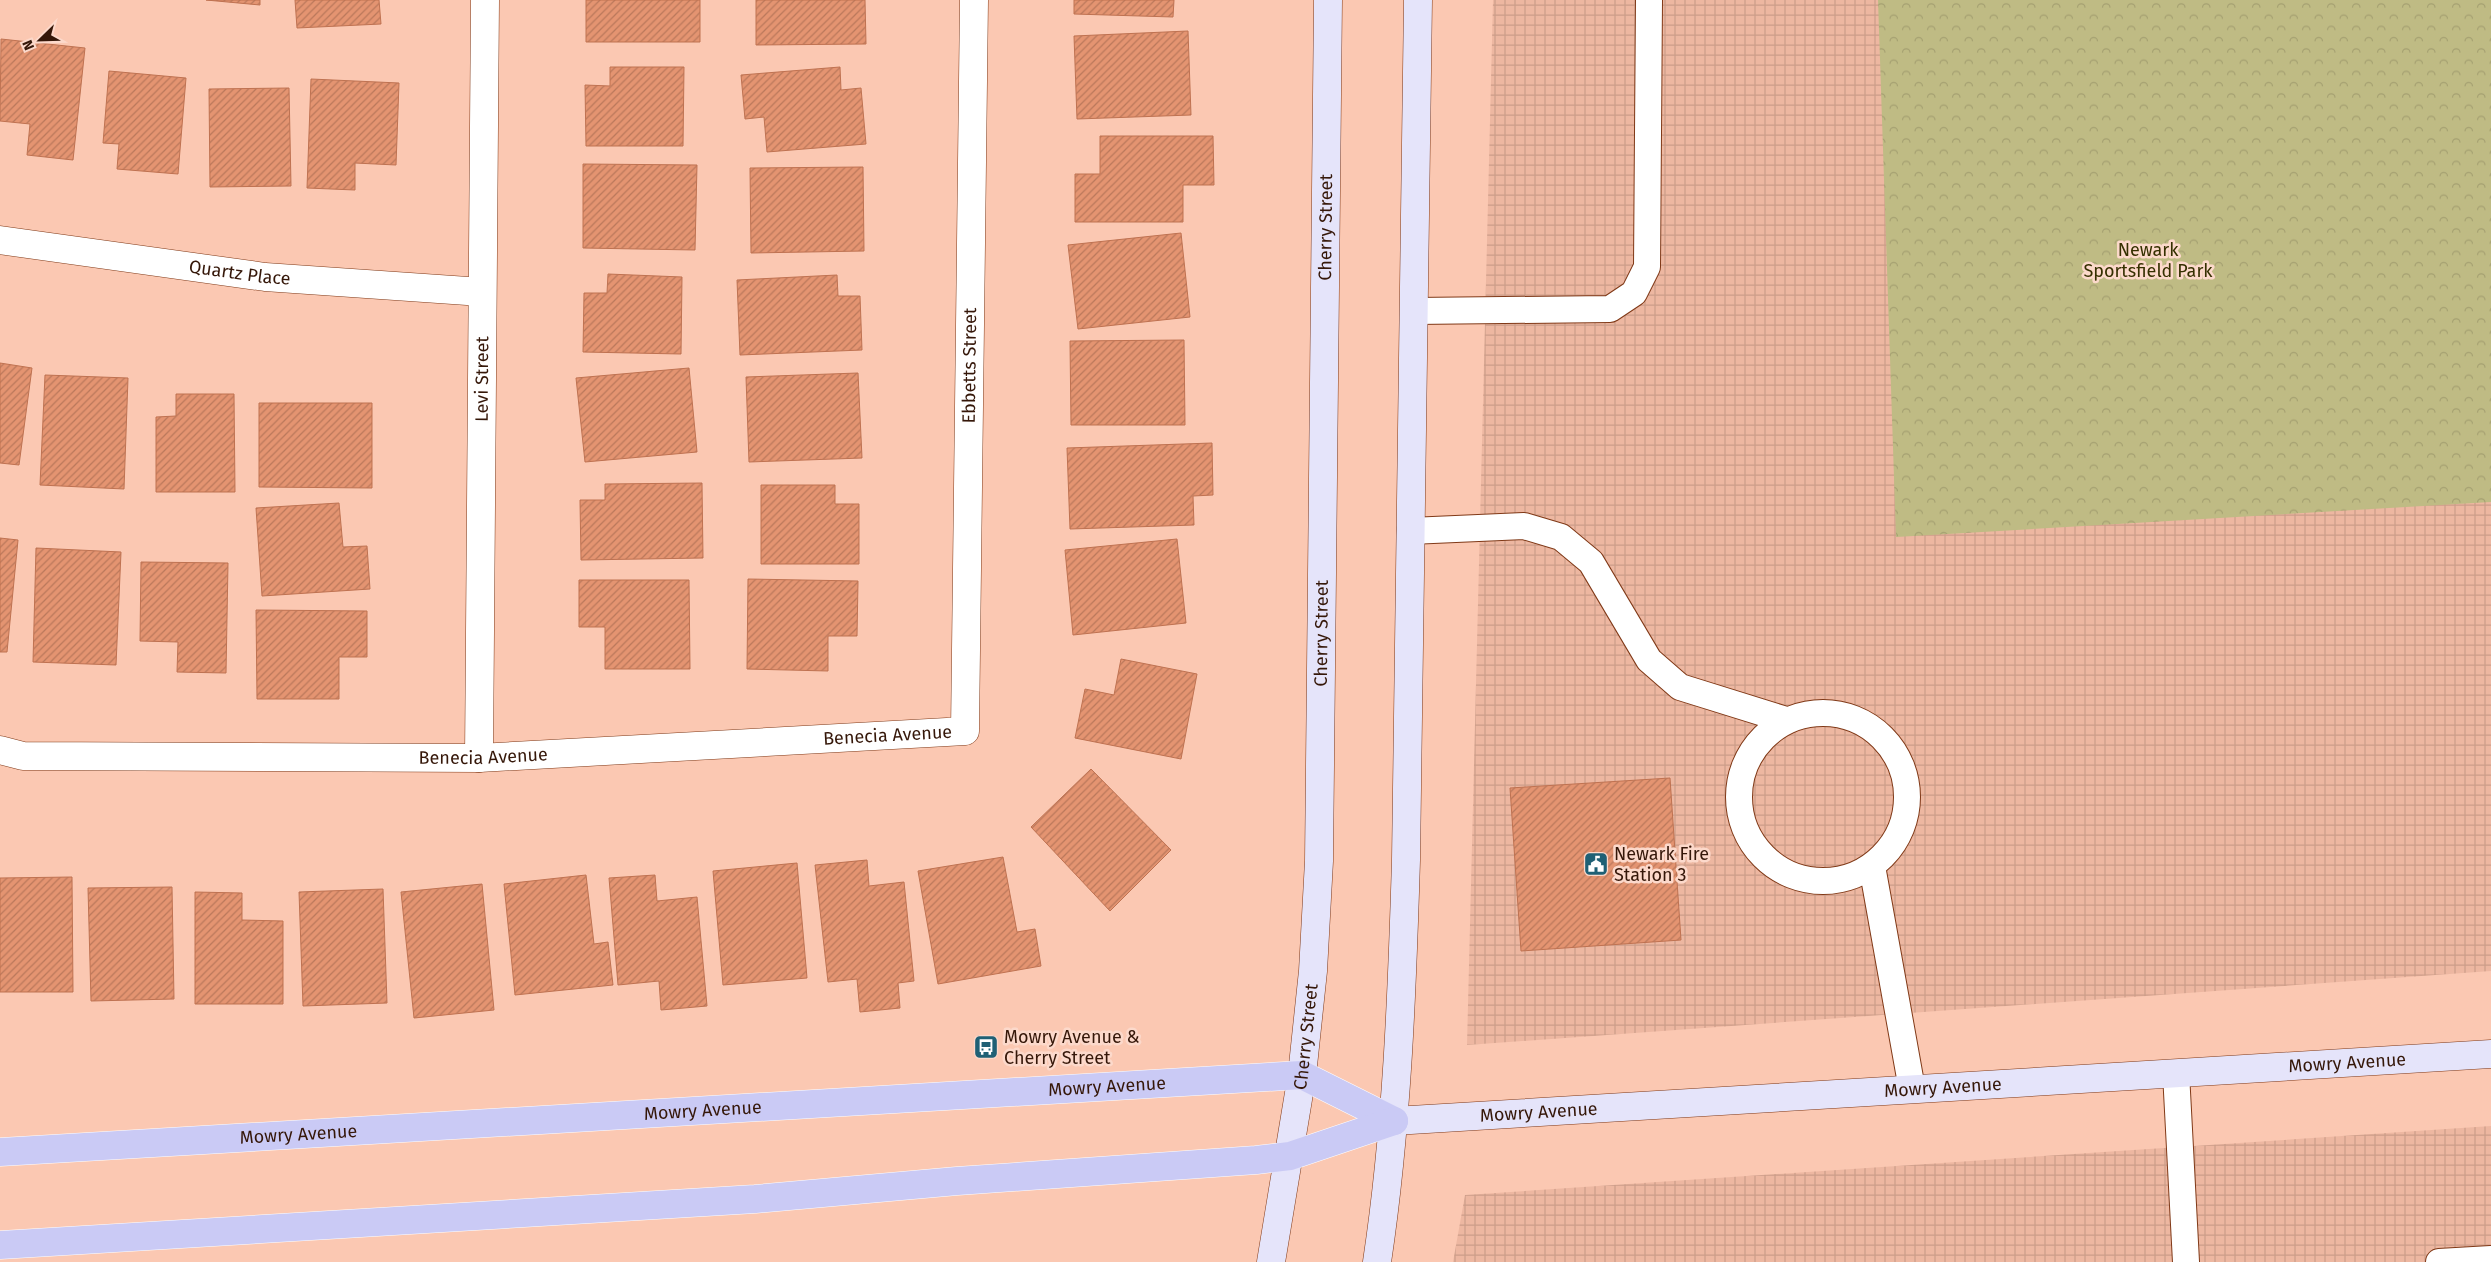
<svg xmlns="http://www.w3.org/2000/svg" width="2491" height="1262" viewBox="0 0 2491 1262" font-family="'Fira Sans',sans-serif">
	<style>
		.industrial { fill: url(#industrial-grid) }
		.park { fill: url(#park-crowns) }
		.building { fill: url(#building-hatch); stroke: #bf7251 }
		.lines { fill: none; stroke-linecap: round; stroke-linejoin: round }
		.service-casing { stroke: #803917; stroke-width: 28 }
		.minor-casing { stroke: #803917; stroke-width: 29 }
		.secondary-casing { stroke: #803917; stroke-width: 29 }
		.primary-casing { stroke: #fff; stroke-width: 29 }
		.service { stroke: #fff; stroke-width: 26 }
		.minor { stroke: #fff; stroke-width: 28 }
		.secondary { stroke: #e5e4fa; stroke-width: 28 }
		.primary { stroke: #cacaf5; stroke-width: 28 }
		.labels { text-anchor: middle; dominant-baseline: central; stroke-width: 5; stroke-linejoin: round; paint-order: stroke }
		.street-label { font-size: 18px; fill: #351709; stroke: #fcd9cb }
		.park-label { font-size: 18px; fill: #353000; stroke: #fcd9cb }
		.poi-label { font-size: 18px; fill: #351709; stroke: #fcd9cb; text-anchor: start }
	</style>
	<defs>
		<pattern id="industrial-grid" width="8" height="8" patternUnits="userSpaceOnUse" patternTransform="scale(1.25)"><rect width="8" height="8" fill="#edb7a1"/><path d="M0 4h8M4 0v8" fill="none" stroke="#cc9d89"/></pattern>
		<pattern id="park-crowns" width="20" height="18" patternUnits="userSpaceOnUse" patternTransform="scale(1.25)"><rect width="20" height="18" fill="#bfbb84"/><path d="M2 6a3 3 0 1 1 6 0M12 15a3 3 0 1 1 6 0" fill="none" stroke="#a5a071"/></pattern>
		<pattern id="building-hatch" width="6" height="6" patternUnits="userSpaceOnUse" patternTransform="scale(1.25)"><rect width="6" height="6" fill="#e49471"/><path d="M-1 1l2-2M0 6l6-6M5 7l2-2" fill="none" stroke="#ba785b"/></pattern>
	</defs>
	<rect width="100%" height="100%" fill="#fbc8b2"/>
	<!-- industrial -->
	<path class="industrial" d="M1493,0H2491V971L1467,1045Z
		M2491,1126V1262H1453L1465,1195Z"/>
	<!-- park -->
	<path class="park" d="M1878,0H2491V502L1896,537Z"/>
	<!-- building -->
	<path class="building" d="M206,0H260V5Z
		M295,0H379L381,24L297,28Z
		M586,0H700V42H586Z
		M756,0H865L866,44L756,45Z
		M1074,0H1174L1173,17L1074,14Z
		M1188,31L1191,115L1077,119L1074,36Z
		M1,39L85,48L73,160L27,155L30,124L0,121Z
		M610,67H684L683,146H586L585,85L610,86Z
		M840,67L841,90L861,88L866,144L767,152L764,117L745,119L741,75Z
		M109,71L186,78L178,174L117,169L119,144L103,143Z
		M311,79L399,83L396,165L355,163V190L307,188Z
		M289,88L291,186L210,187L209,89Z
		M1100,136H1213L1214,185H1183V222H1075V174H1100Z
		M583,164L697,165L695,250L583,248Z
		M863,167L864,251L751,253L750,168Z
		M1181,233L1190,317L1078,329L1068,245Z
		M608,274L682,277L681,354L583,352L584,293H607Z
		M837,275L838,296H860L862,350L740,355L737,280Z
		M1184,340L1185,425H1071L1070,341Z
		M0,363L32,368L19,465L0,463Z
		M689,368L697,452L585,462L576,378Z
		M858,373L862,458L749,462L746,377Z
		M45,375L128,378L124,489L40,485Z
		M176,394H234L235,492H156V417L176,416Z
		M259,403H372V488L259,487Z
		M1212,443L1213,495L1193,496L1194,525L1070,529L1067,448Z
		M702,483L703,558L581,560L580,500H605V484Z
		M761,485H835V504H859V564H761Z
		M339,503L343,547L367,546L370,589L262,596L256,508Z
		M0,538L18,540L7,652H0Z
		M1177,539L1186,623L1073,635L1065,550Z
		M36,548L121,552L116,665L33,662Z
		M141,562L228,563L226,673L177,672L178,642L140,641Z
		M748,579L858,581L857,636H828V671L747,669Z
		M579,580H689L690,669H605V627H579Z
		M256,610L367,611V657H339V699H257Z
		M1121,659L1197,674L1181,759L1075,738L1085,689L1114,695Z
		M1091,769L1171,850L1110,911L1031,827Z
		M1670,778L1681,940L1521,951L1510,788Z
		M1003,857L1017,932L1035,929L1041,966L938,984L918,871Z
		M867,860L869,886L904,882L914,981L898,983L900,1008L860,1012L857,979L828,982L815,865Z
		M797,863L807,978L723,985L713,871Z
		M586,875L594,944L608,942L613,985L515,995L504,884Z
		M655,875L657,901L697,897L707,1006L661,1010L659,981L618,985L609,878Z
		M72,877L73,992H0V878Z
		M482,884L494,1010L414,1018L401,892Z
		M172,887L174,999L91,1001L88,888Z
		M383,889L387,1003L303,1006L299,892Z
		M195,892L242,893V920L283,921V1004H195Z"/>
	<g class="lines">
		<defs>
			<path id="service" d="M1414,311L1610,309L1634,293L1647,267L1649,0
				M1410,531L1524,526L1561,537L1591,562L1649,660L1680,687L1786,720
				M1739 797a84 84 0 1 1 168 0a84 84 0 1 1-168 0Z
				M1872,866L1912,1089
				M2176,1073L2186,1262
				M2439,1262L2491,1259"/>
			<g id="minor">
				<path id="s1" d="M0,240L265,277L482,292"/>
				<path id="s2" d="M0,750L23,756L479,758L965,731L974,0"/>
				<path id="s3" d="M479,758L485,0"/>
			</g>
			<g id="secondary">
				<path id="s4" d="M1394,1121L2491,1054"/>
				<path id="s5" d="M1271,1262L1302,1075L1313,971L1319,861L1328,0"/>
				<path d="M1377,1262C1397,1129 1402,994 1406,860L1418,0"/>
			</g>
			<g id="primary">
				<path id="s6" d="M0,1152L1302,1075L1394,1121"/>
				<path d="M0,1245L755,1199L957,1181L1256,1160L1290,1156L1394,1121"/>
			</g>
		</defs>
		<!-- service casing -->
		<use href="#service" class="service-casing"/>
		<!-- minor casing -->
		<use href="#minor" class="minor-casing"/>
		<!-- secondary casing -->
		<use href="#secondary" class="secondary-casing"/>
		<!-- primary casing -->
		<use href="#primary" class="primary-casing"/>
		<!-- service -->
		<use href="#service" class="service"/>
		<!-- minor -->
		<use href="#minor" class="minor"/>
		<!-- secondary -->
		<use href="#secondary" class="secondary"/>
		<!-- primary -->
		<use href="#primary" class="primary"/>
	</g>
	<!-- icons -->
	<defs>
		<symbol id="civic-square" viewBox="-11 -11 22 22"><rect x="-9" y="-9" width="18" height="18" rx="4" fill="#1f6075" stroke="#fcd9cb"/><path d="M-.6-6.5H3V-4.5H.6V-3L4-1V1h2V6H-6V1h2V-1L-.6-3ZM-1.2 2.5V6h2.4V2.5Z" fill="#fff"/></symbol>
		<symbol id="bus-square" viewBox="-11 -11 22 22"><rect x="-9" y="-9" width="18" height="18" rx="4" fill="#1f6075" stroke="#fcd9cb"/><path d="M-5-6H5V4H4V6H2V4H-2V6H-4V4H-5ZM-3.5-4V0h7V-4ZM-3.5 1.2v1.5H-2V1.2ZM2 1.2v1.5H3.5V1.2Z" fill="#fff"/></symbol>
	</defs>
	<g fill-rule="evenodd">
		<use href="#civic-square" x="1582" y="850" width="28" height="28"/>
		<use href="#bus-square" x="972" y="1033" width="28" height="28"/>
	</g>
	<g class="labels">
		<!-- street labels -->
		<g class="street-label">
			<text stroke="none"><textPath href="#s5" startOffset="1038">Cherry Street</textPath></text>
			<text stroke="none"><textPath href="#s1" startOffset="242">Quartz Place</textPath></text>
			<text stroke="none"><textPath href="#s2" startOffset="1332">Ebbetts Street</textPath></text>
			<text stroke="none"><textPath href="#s3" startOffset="379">Levi Street</textPath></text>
			<text stroke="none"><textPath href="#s5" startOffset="632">Cherry Street</textPath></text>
			<text stroke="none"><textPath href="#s2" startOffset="889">Benecia Avenue</textPath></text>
			<text stroke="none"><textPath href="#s2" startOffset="484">Benecia Avenue</textPath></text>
			<text stroke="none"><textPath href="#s5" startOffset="228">Cherry Street</textPath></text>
			<text stroke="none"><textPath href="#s4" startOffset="955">Mowry Avenue</textPath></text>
			<text stroke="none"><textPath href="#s6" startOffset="1109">Mowry Avenue</textPath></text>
			<text stroke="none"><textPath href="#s4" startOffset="550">Mowry Avenue</textPath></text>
			<text stroke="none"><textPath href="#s6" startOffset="704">Mowry Avenue</textPath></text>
			<text stroke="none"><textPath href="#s4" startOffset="145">Mowry Avenue</textPath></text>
			<text stroke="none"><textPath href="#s6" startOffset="299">Mowry Avenue</textPath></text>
		</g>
		<!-- park labels -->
		<g class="park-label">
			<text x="2148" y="250">Newark<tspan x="2148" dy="21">Sportsfield Park</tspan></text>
		</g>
		<!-- poi labels -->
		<g class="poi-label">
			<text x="1614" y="854">Newark Fire<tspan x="1614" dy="21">Station 3</tspan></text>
			<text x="1004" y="1037">Mowry Avenue &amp;<tspan x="1004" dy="21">Cherry Street</tspan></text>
		</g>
	</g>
	<!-- north arrow -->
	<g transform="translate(40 40) rotate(247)" stroke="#fcd9cb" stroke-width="4" paint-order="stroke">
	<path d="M0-4L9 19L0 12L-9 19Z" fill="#351709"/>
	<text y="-8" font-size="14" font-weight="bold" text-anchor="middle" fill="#351709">N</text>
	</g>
</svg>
